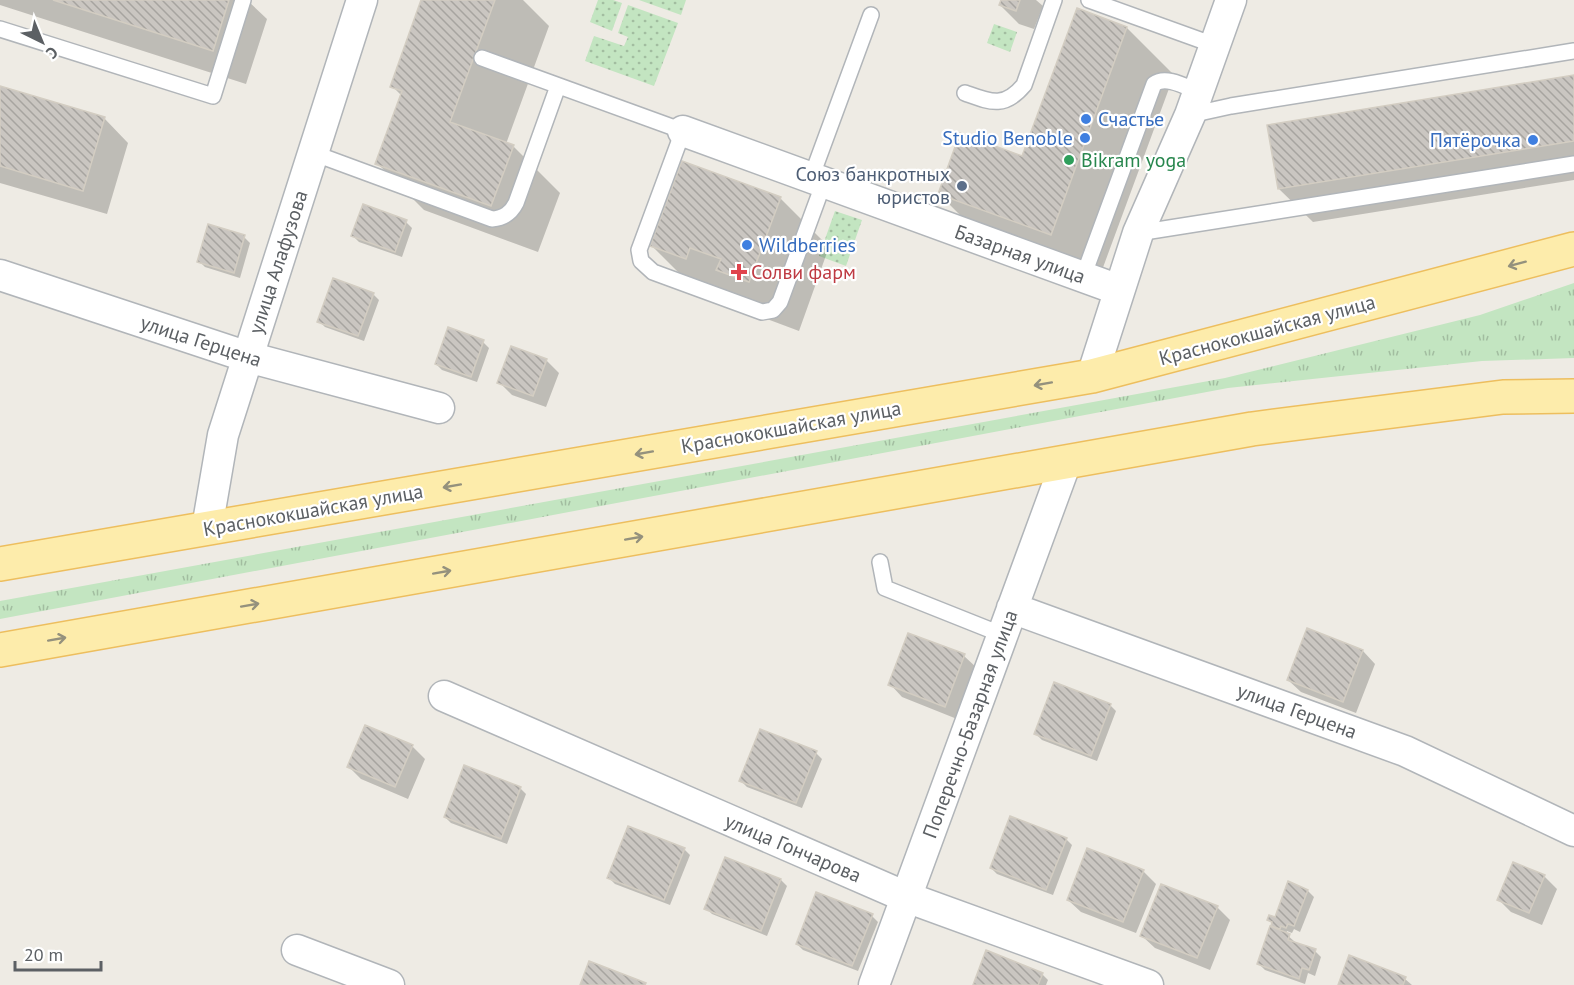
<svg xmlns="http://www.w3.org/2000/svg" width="1574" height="985" viewBox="0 0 1574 985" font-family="'PT Sans',sans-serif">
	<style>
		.grass { fill: url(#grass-tufts) }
		.park { fill: url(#park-dots) }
		.shadow { fill: #0003 }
		.building { fill: url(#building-back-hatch); stroke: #d3cdc2; stroke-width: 1.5 }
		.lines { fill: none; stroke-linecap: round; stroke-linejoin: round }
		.lane-casing { stroke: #b1b5b9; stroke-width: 18 }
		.street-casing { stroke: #b1b5b9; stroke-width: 33 }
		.primary-casing { stroke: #edbe5e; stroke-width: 36 }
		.lane { stroke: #fff; stroke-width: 15 }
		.street { stroke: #fff; stroke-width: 30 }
		.primary { stroke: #fdecab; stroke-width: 33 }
		.oneway { stroke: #94917d }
		.shop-dot { fill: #3f7fe0; stroke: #fff; stroke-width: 2 }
		.leisure-dot { fill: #2e9e5b; stroke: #fff; stroke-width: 2 }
		.service-dot { fill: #5c6f8a; stroke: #fff; stroke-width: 2 }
		.health-dot { fill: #e0444e; stroke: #fff; stroke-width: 2 }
		.labels { text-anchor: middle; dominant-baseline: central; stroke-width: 4.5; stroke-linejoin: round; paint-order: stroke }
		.shop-label { font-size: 20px; fill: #366cbe; stroke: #fff; text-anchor: start }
		.leisure-label { font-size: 20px; fill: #27864d; stroke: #fff; text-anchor: start }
		.service-label { font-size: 20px; fill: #4e5e75; stroke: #fff; text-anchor: end }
		.street-label { font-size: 20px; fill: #5c6064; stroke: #fff }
		.health-label { font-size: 20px; fill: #be3a42; stroke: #fff; text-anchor: start }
	</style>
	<defs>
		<pattern id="grass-tufts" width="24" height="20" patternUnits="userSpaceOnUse" patternTransform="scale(1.5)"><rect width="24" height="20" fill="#c3e5c1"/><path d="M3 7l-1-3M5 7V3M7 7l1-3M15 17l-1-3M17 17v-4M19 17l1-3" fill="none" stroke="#a2bda0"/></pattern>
		<pattern id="park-dots" width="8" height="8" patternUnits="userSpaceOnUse" patternTransform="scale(1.5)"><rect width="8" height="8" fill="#c3e5c1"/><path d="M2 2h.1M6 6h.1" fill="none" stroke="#a2bda0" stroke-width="1.8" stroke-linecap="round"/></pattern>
		<pattern id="building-back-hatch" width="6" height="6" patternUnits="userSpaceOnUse" patternTransform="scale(1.5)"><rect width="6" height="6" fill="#cac6c1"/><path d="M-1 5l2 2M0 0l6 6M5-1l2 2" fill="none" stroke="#a7a4a0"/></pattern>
	</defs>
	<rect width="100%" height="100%" fill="#eeebe4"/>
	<!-- grass -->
	<path class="grass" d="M1574,283V358L1482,361L1228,388L0,619V601L1225,378L1480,315Z"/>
	<!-- park -->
	<path class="park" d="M598,0H613L622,3L612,31L590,22Z
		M639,0H686L681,15Z
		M628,5L678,23L654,86L585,61L594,36L624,46L628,37L618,33Z
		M994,24L1017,32L1010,52L987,43Z
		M835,211L862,220L846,266L819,256Z"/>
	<!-- shadow -->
	<path class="shadow" d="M0,0H247L267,19L246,84L0,5Z
		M423,0H523L549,26L506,144L513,146L560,193L538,252L424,210L377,163L402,96L392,86Z
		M1002,0H1036L1043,6L1034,29L1019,24L1000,5Z
		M1077,10L1127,28L1174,75L1098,281L986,241L939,194L1023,158Z
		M1574,76V180L1313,222L1279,189Z
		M0,88L104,118L128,143L107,214L0,183Z
		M780,198L829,247L799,331L767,319L747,298L701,295L652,246Z
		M406,222L412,228L402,257L359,242L353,236Z
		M244,237L250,243L240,278L205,267L199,261Z
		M373,294L379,300L364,341L325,327L319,321Z
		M483,342L489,348L477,382L442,370L436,364Z
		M546,360L559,373L546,407L512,395L499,382Z
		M1308,630L1363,651L1375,664L1356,713L1301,692L1288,680Z
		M964,656L977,668L957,719L902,697L890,684Z
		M1110,705L1116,711L1097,761L1042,740L1036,734Z
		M412,746L425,759L408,799L361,779L348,766Z
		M816,753L822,759L802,808L747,787L741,781Z
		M520,788L526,794L507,844L451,823L445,817Z
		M1066,839L1072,845L1053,895L997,874L991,868Z
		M684,849L690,855L670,905L615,884L609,878Z
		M1143,871L1156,884L1136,933L1081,912L1068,900Z
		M1544,876L1557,889L1542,925L1511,912L1499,900Z
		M781,880L787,886L767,936L712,914L706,908Z
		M1308,891L1314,897L1300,932L1294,929L1292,933L1287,931L1286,934L1295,942L1294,944L1315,951L1321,957L1315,976L1308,973L1305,984L1265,970L1259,964L1273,924L1268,920L1275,919Z
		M1217,907L1230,920L1210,970L1155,948L1142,936Z
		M872,916L878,922L858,971L803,950L797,944Z
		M1042,974L1048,980L1046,985H974Z
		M1405,979L1412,985H1339Z"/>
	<!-- building -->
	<path class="building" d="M53,0H229L213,51Z
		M421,0H495L450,122L514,145L491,206L375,164L402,91L390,87Z
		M1001,0H1020L1016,11L999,5Z
		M1077,8L1127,27L1051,235L938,194L960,133L1022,156Z
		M1574,75V141L1278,189L1267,125Z
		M0,86L105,117L83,191L0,166Z
		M682,161L781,197L749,282L716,270L721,259L690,248L686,259L650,246Z
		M363,204L407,220L395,252L351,236Z
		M208,224L245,235L234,273L197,262Z
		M333,278L374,293L358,336L317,322Z
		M448,327L484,340L471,377L435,364Z
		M511,346L547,359L533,396L497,383Z
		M1307,628L1363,650L1343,702L1287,680Z
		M908,633L965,654L945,707L888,685Z
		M1054,682L1111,704L1091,756L1034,734Z
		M365,725L413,745L395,787L347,767Z
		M760,729L817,751L796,803L739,781Z
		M464,765L521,787L501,839L444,817Z
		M1010,816L1067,838L1046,890L990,868Z
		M628,826L685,848L664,900L607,878Z
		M1087,848L1144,870L1123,922L1067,900Z
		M725,857L781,879L761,931L704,909Z
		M1513,862L1545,875L1529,913L1497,900Z
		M1288,881L1308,890L1294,926L1288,924L1286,928L1281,926L1280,929L1271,926L1272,922L1267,920L1269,915L1275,917Z
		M1161,884L1218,906L1197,958L1140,936Z
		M816,892L873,914L852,966L796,944Z
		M1270,926L1290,934L1288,940L1316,949L1309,970L1302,968L1299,979L1257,964Z
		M986,950L1043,973L1038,985H973Z
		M1349,955L1406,977L1403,985H1338Z
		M589,961L646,983L645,985H580Z"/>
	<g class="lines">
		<defs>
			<path id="lane" d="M1089,0L1214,45
				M0,29L213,96L243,0
				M482,58L683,131L639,250L641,261L653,272L762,312L773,310L780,302L824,182
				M965,93C990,102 1004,109 1024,85L1054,0
				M1190,115L1231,106L1574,51
				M313,153L492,219C504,218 511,213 516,203L558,86
				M811,178L871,15
				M1138,233L1574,164
				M1083,277L1154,84C1166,75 1186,87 1199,92
				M880,562L885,588L1003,635"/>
			<path id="street" d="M683,131L1119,290
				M0,275L248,357L439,408
				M1092,376L1138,233L1190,115L1231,0
				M207,528L223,435L362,0
				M1012,608L1405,751L1574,831
				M444,696L906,897L1148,985
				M297,950L389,985
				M874,985L1066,462"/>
			<path id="primary" d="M0,564L1092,376L1574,249
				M0,650L1252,429L1503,397L1574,396"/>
		</defs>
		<!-- lane casing -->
		<use href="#lane" class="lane-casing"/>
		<!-- street casing -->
		<use href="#street" class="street-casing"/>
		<!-- primary casing -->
		<use href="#primary" class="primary-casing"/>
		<!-- lane -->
		<use href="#lane" class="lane"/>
		<!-- street -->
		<use href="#street" class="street"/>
		<!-- primary -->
		<use href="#primary" class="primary"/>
	</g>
	<!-- one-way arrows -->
	<defs><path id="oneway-shaft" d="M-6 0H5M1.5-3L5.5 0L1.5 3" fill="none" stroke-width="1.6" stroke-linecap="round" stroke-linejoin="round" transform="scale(1.5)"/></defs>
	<g class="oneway">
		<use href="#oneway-shaft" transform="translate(1517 264) rotate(165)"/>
		<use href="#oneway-shaft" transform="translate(1043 384) rotate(170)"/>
		<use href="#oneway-shaft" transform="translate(644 453) rotate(170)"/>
		<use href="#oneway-shaft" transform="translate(452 486) rotate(170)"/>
		<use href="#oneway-shaft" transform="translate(634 538) rotate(-10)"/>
		<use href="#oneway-shaft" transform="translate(442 572) rotate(-10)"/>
		<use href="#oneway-shaft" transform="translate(250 605) rotate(-10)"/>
		<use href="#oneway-shaft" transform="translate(57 639) rotate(-10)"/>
	</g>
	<!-- markers -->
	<g class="shop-dot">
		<circle cx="1086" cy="119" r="6"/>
		<circle cx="1085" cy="138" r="6"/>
		<circle cx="1533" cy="140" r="6"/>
		<circle cx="747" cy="245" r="6"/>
	</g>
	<circle class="leisure-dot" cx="1069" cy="160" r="6"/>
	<circle class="service-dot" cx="962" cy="186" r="6"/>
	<path class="health-dot" d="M736 263h6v6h6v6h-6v6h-6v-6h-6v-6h6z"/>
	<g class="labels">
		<!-- shop labels -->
		<g class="shop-label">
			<text x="1098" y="119">Счастье</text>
			<text x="1073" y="138" text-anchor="end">Studio Benoble</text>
			<text x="1521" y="140" text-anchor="end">Пятёрочка</text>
			<text x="759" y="245">Wildberries</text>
		</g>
		<!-- leisure labels -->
		<g class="leisure-label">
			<text x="1081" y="160">Bikram yoga</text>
		</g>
		<!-- service labels -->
		<g class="service-label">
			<text x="950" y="174">Союз банкротных<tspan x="950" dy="23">юристов</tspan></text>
		</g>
		<!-- street labels -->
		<g class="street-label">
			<text transform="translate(1020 254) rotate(20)">Базарная улица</text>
			<text transform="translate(278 262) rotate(-72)">улица Алафузова</text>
			<text transform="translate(1267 330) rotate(-15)">Краснококшайская улица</text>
			<text transform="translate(201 341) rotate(18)">улица Герцена</text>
			<text transform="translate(791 427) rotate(-10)">Краснококшайская улица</text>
			<text transform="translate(313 510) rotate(-10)">Краснококшайская улица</text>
			<text transform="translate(1297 711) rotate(20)">улица Герцена</text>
			<text transform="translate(970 724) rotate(-70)">Поперечно-Базарная улица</text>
			<text transform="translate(793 848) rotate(23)">улица Гончарова</text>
		</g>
		<!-- health labels -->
		<g class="health-label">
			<text x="751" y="272">Солви фарм</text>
		</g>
	</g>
	<!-- north arrow -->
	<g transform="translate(42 42) rotate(137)" stroke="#ffffff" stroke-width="4.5" paint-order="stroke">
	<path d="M0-4.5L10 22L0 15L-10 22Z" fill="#5c6064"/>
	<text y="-9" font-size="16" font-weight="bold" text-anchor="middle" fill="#5c6064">С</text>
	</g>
	<!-- scale -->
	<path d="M15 961v9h86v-9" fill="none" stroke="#5c6064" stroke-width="3"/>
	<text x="24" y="961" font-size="18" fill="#5c6064" stroke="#ffffff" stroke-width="4.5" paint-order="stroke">20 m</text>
</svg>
